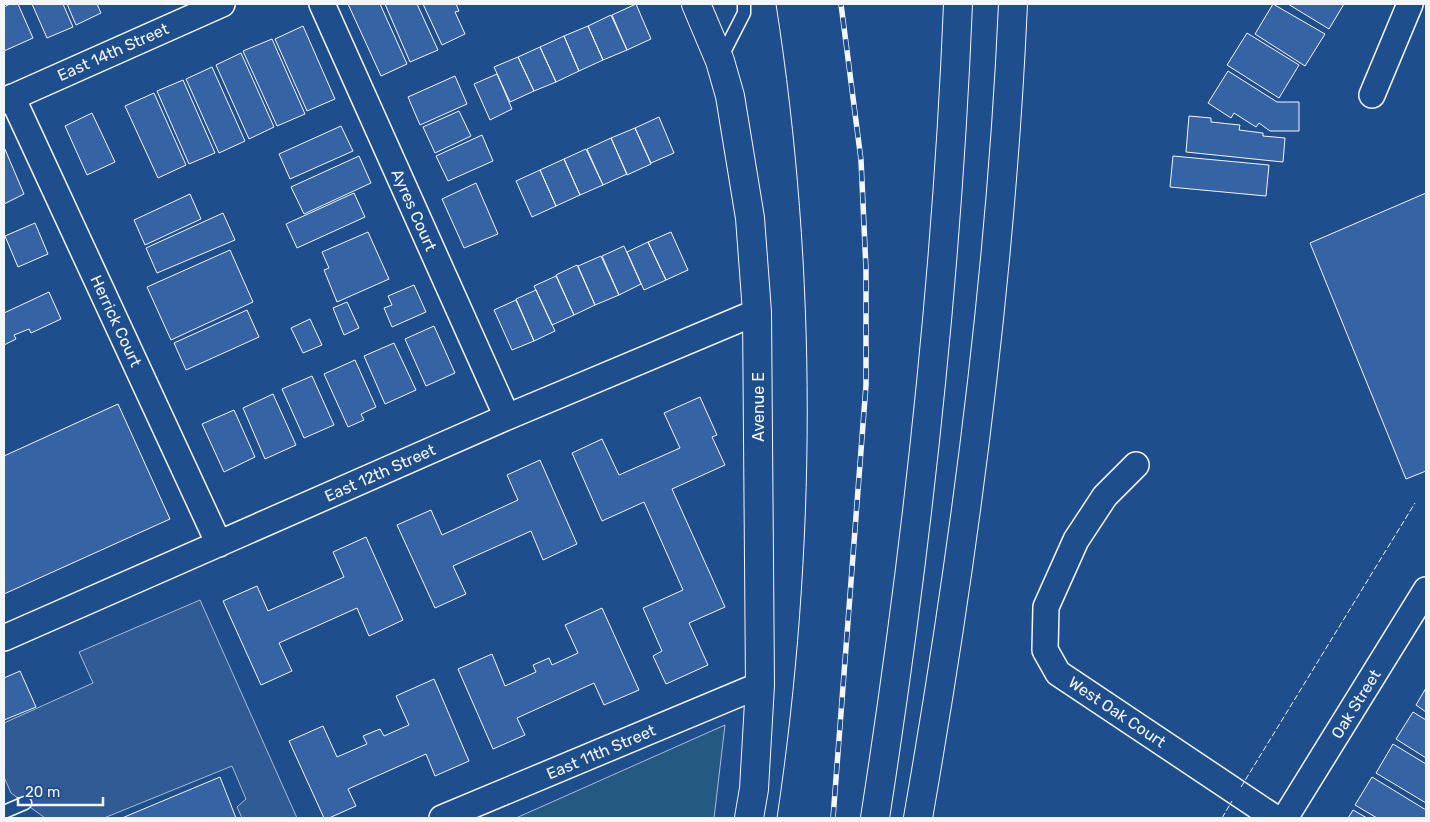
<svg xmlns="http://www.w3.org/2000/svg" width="1430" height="822" viewBox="0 0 1430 822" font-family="Rubik,sans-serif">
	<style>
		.green { fill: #245a82; stroke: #a8bbd7 }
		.parking { fill: #305b95; stroke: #a8bbd7 }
		.building { fill: #3563a3; stroke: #f2f6ff }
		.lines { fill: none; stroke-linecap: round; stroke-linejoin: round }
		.service-casing { stroke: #f2f6ff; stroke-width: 15 }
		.minor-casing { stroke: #f2f6ff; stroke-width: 28 }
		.secondary-casing { stroke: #f2f6ff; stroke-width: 30 }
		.motorway-casing { stroke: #f2f6ff; stroke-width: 30 }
		.service { stroke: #1f4e8c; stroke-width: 12 }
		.minor { stroke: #1f4e8c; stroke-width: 25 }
		.secondary { stroke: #1f4e8c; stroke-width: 28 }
		.motorway { stroke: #1f4e8c; stroke-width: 28 }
		.tram { stroke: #f2f6ff; stroke-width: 1 }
		.rail-casing { stroke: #f2f6ff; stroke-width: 5.5 }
		.rail { stroke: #1f4e8c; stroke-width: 4; stroke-dasharray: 11; stroke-linecap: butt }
		.fence { stroke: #f2f6ff; stroke-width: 1; stroke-dasharray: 6 2.5; stroke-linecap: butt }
		.labels { text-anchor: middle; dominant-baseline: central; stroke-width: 4; stroke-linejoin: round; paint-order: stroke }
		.street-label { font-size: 16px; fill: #f2f6ff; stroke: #1f4e8c }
	</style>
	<rect width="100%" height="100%" fill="#1f4e8c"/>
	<!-- green -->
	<path class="green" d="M725,725L714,818H516Z"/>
	<!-- parking -->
	<path class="parking" d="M200,600L297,818H242L237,807L246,799L232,766L104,818H45L11,793L4,777V723L93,683L79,652Z"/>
	<!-- building -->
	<path class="building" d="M10,4H18L33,38L4,51V7Z
		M32,4H63L73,27L47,38Z
		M67,4H97L101,13L76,25Z
		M348,4H380L407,64L381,76Z
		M385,4H417L438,50L410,62Z
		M423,4H456L459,11L455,12L465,34L442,45Z
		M636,4L651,39L627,50L612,15Z
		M1273,4L1325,34L1305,66L1255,34Z
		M1288,4H1344L1329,29Z
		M611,15L627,50L603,60L588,26Z
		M303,26L335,99L307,111L275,39Z
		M588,26L603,60L579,71L564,36Z
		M1247,33L1299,65L1279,98L1227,65Z
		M564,36L579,71L556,82L540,47Z
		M272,39L305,114L277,126L243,51Z
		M540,47L556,82L534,91L518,57Z
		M241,53L274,127L249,139L216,65Z
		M518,57L534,91L510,102L494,67Z
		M212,67L245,141L219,153L186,79Z
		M1228,71L1277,102H1299V131H1270L1259,123L1256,127L1234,113L1231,118L1208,103Z
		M497,74L512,109L490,120L474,84Z
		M455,76L467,104L420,125L408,97Z
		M183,80L215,153L189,164L157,91Z
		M154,93L186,165L158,178L125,106Z
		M459,111L471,136L435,153L423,127Z
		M92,113L115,162L87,175L65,126Z
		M1189,116L1211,118V122L1240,125L1239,130L1263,133V136L1285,138L1283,162L1186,152Z
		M659,117L674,153L651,163L635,128Z
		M341,126L353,151L290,179L279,154Z
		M635,128L651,164L627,175L611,138Z
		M482,135L493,161L448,181L436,156Z
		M611,138L627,174L603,185L587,149Z
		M4,147L24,194L4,204Z
		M586,149L603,185L580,195L564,159Z
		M359,156L371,183L304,214L291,187Z
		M1173,156L1269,165L1266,196L1170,187Z
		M564,159L580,195L556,206L540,170Z
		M540,170L556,206L532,217L516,181Z
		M476,183L498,234L464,248L442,199Z
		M354,193L365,217L297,248L286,224Z
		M1426,193V471L1406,479L1310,243Z
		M190,194L201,219L145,245L134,220Z
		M223,213L235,240L157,273L146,248Z
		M35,223L48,254L18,267L5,236Z
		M368,232L389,279L337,302L324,270L329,268L322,252Z
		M671,232L688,270L666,280L648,242Z
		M648,242L666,280L644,290L627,252Z
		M624,246L641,284L619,295L602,256Z
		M230,250L253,302L171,340L147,287Z
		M601,256L619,295L595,305L578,266Z
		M577,265L595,305L574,315L556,275Z
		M556,276L574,315L552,325L534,286Z
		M414,285L426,312L392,327L384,308L392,305L388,296Z
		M536,290L555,331L534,341L516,299Z
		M49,292L61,319L31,333L29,329L14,335L16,339L4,345V313Z
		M516,300L534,341L512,350L494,310Z
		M347,302L359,328L344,335L333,308Z
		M247,310L259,337L186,370L174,343Z
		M310,319L322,345L303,353L291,328Z
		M434,326L455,373L426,386L405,339Z
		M394,343L416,390L385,404L364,356Z
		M355,360L376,407L361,414L364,420L348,427L324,374Z
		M312,376L334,425L304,438L282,389Z
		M273,394L296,445L265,459L243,408Z
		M700,397L717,435L712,437L725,465L672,489L725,607L689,623L708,665L666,684L653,656L662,651L643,608L683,590L644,502L602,521L572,453L602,439L619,475L680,448L664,413Z
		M118,404L170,519L4,594V456Z
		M234,410L255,457L224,472L202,424Z
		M540,460L577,544L543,560L531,531L453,566L466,594L435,608L397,525L431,510L442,535L518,500L507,475Z
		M366,537L403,620L369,636L357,608L279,643L292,671L261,685L223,601L257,586L268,611L344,577L333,552Z
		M602,608L639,690L604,705L594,683L517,718L525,735L493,749L458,669L492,654L505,686L536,672L533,665L549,658L552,665L578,653L565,625Z
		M20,671L36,707L4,720V678Z
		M434,679L469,761L435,776L426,754L348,789L356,806L329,818H324L289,741L323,726L337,757L367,744L363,736L380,729L384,736L409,725L396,696Z
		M1426,688V712L1416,705Z
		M1413,712L1426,720V758L1396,739Z
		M1393,744L1426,764V803L1376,773Z
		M220,777L236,818H122Z
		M1372,777L1426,810V818H1377L1355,805Z
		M1353,810L1367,818H1348Z"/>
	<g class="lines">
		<defs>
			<path id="service" d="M720,60L744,13V4
				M4,812L25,803"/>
			<path id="minor" d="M322,4L507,417
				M1372,95L1410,4
				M12,97L219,544
				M4,101L222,4
				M1136,465L1105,496L1076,540L1046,607L1045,650L1058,673L1275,818
				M4,638L507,417L757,312
				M442,818L760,685
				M1285,818L1426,590"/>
			<path id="secondary" d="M696,4L720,61L730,96L750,218L757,312L760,685L754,789L749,818"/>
			<path id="motorway" d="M875,818C917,548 947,277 958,4
				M918,818C965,549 1001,277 1013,4"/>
		</defs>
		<!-- service casing -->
		<use href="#service" class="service-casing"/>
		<!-- minor casing -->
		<use href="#minor" class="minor-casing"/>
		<!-- secondary casing -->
		<use href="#secondary" class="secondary-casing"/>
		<!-- motorway casing -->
		<use href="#motorway" class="motorway-casing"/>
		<!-- service -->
		<use href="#service" class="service"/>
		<!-- minor -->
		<use href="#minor" class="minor"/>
		<!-- secondary -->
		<use href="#secondary" class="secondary"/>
		<!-- motorway -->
		<use href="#motorway" class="motorway"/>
		<!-- tram -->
		<path class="tram" d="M776,4C818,273 817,549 777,818"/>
		<defs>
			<path id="rail" d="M833,818L866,385V269L861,160L841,4"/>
		</defs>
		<!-- rail casing -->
		<use href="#rail" class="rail-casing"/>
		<!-- rail -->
		<use href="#rail" class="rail"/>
		<!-- fence -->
		<path class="fence" d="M1241,787L1415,503
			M1222,818L1232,801"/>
	</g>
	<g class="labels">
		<!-- street labels -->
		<g class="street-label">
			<text transform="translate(113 52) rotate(-24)">East 14th Street</text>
			<text transform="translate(414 210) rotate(66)">Ayres Court</text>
			<text transform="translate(116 321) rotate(65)">Herrick Court</text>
			<text transform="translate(758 407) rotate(-90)">Avenue E</text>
			<text transform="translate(380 473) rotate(-24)">East 12th Street</text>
			<text transform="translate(1356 704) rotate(-58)">Oak Street</text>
			<text transform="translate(1117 712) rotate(34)">West Oak Court</text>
			<text transform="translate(601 752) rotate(-23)">East 11th Street</text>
		</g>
	</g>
	<!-- border -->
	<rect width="1430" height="822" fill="none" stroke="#f2f6ff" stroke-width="10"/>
	<!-- scale -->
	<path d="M18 797v8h85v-8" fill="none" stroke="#f2f6ff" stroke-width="2.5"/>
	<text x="25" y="797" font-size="15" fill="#f2f6ff" stroke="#1f4e8c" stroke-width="4" paint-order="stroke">20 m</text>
</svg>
